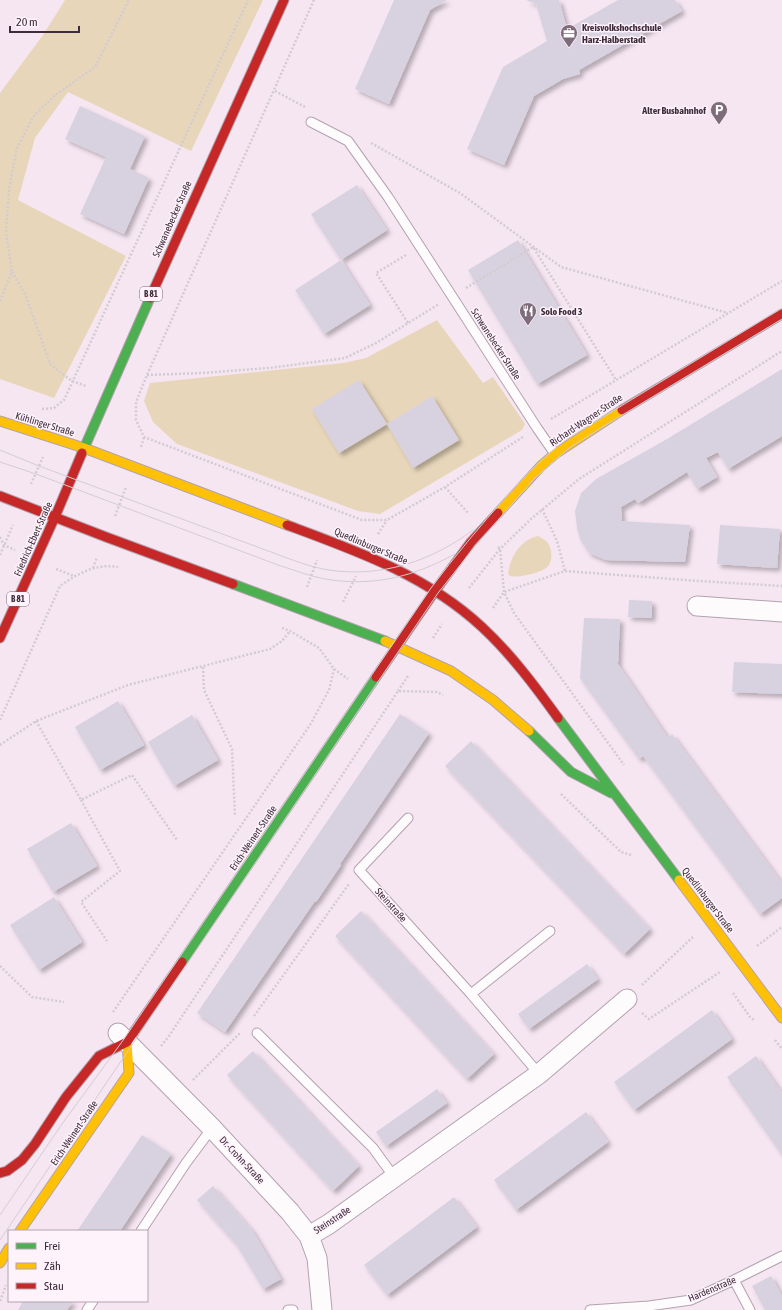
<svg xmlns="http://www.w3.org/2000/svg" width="782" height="1310" viewBox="0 0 782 1310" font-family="'Asap Condensed',sans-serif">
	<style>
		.green { fill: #e7d6ba }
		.building { fill: #d8d2e0; filter: url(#shadow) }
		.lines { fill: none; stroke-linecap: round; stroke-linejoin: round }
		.lane-casing { stroke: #b2a2ae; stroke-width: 11 }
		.street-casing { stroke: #b2a2ae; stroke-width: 21 }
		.fast-casing { stroke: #b2a2ae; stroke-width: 11 }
		.slow-casing { stroke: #b2a2ae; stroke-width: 11 }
		.jam-casing { stroke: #b2a2ae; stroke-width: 11 }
		.path { stroke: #d2ccd0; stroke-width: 2.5; stroke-dasharray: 2 2; stroke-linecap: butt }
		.lane { stroke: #fefbfd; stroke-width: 9 }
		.street { stroke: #fefbfd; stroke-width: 19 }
		.fast { stroke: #4caf50; stroke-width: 9 }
		.slow { stroke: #ffc107; stroke-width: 9 }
		.jam { stroke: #c62828; stroke-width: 9 }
		.tram { stroke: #d2cdd1; stroke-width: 1 }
		.labels { text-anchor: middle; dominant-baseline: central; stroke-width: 3; stroke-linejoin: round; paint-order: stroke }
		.shield { fill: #fef3fb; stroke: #786775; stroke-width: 1 }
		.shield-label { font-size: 9px; font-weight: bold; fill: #3e2b3b }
		.poi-label { font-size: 10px; font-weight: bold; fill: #3e2b3b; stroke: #fef3fb; text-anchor: start }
		.street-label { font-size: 10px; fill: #3e2b3b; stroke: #fef3fb }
	</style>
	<defs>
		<filter id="shadow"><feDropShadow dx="3.5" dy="3.5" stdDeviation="2" flood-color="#0004"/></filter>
	</defs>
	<rect width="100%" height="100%" fill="#f6e6f2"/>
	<!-- green -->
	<path class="green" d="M65,0H263L191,151L68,92L35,138L18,200L126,256L54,398L0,379V93L43,35Z
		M437,320L483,383L493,377L525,424L522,430L380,514L358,511L177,444L153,422L144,401L150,383L343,363L366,358Z
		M538,536C540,537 544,539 546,541C552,546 553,558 549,565C544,573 518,578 510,576L508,574C510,557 520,540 538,536Z"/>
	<!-- building -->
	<path class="building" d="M394,0H447L430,10L389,104L355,89Z
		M526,0H559L567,29L618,0H675L682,11L579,70L580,74L563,79L534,96L504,165L467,149L503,67L547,41L536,4Z
		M80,106L145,136L130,169L149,178L124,234L80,214L106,157L65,139Z
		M357,185L387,230L341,260L311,214Z
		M518,240L587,355L537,384L468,270Z
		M341,260L370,305L324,334L295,290Z
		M782,369V436L728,469L718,452L706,458L717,477L697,489L687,472L638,503L635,499L621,507L622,521L690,525L685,562L606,560L589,553L580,539L577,528L575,511L581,493L596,479L667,439Z
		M359,380L387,424L339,453L312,409Z
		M432,396L459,440L413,468L387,424Z
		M720,525L780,529L777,568L717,564Z
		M629,600L652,601V618L628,617Z
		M584,618L620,619L618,664L668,738L672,734L782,883V898L760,914L643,756L639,759L580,678Z
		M734,662L782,664V694L732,692Z
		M118,701L144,745L100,770L75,727Z
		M400,714L429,733L340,864L341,865L316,902L315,901L225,1032L197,1013Z
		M192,715L218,760L174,786L148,742Z
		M471,741L650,929L624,954L445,766Z
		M71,823L97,866L53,892L27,849Z
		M54,897L82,942L39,970L10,925Z
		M361,911L494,1054L467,1079L335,936Z
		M587,964L598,979L529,1029L518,1014Z
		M712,1010L732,1039L634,1110L614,1082Z
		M253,1051L359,1166L333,1191L227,1075Z
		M756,1056L782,1093V1155L727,1077Z
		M437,1089L447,1103L386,1146L376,1132Z
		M586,1112L608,1142L516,1210L494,1180Z
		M142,1135L171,1154L120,1231H77Z
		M213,1186L252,1230L281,1279L263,1289L236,1244L197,1200Z
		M454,1197L477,1227L387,1295L364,1265Z
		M771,1276L782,1296V1310H765L752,1286Z
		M23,1301H73L67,1310H18Z"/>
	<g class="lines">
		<defs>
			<path id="lane" d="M311,122L348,141L388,197L537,428L555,454
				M408,818L359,870L471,994L539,1074
				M471,994L550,931
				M257,1033L373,1148L394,1177
				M141,1231L186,1163L212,1128
				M734,1280L750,1310
				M87,1310L93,1301
				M288,1310H293
				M590,1310L649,1306L691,1300L734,1280L782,1256"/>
			<path id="street" d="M697,606L782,612
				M118,1033L212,1128L290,1212L309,1236L317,1258L322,1310
				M309,1236L329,1224L539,1074L627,999"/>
			<path id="fast" d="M82,453L150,298
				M233,584L385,641
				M558,718L679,880
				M529,731L571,772L611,793
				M182,962L376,677"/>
			<path id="slow" d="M0,421L84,448L287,525
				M498,513L541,466L555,454L622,410
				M385,641L451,671L493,700L529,731
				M679,880L782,1018
				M20,1231L129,1073L127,1042
				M0,1263L9,1248"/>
			<path id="jam" d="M150,298L284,0
				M622,410L782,314
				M0,496L106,537L233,584
				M287,525C357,551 426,575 482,627C511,654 535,686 558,718
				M0,638L55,517L82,453
				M376,677L435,591L471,542L498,513
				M0,1173L7,1171L22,1160L35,1144L66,1097L99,1056L127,1042L182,962"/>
		</defs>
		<!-- lane casing -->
		<use href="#lane" class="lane-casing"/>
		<!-- street casing -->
		<use href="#street" class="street-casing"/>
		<!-- fast casing -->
		<use href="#fast" class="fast-casing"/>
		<!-- slow casing -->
		<use href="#slow" class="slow-casing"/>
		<!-- jam casing -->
		<use href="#jam" class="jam-casing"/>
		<!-- path -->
		<path class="path" d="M314,0L147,375L136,402V420L144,437L362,520H387L445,487L523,437
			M275,91L305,107
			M371,143L460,193L561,267L728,313
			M406,255L376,273L408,323
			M12,272L25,294L50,364L72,381L86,386
			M466,288L533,247L616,380
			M0,301L12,272L6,232L9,189L17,148L33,117L54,96L95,67L129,0
			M147,375L202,373L269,368L345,358L376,343L439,304
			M42,409L54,408L64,400L248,0
			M551,419L782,281
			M141,447L144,437
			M31,484L43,457
			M445,487L468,513
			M542,509L557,541L565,571
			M115,516L126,487
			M378,534L387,520
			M0,537L4,545L15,550
			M498,547L500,549L504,592L514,613L624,765
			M0,555L13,525
			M93,568L97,557
			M56,569L74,576
			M307,587L317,560
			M469,588L500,549L531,519L579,479L782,351
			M343,602L356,576
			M493,608L504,592L565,571L699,581L782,586
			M282,628L290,631L319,648L334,669L348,679
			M433,638L442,624
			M203,667L204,690L232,749L235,816
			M398,691L408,676
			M0,720L60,586C77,574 96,563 118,567
			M36,721L81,800L132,775L177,840
			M0,745L36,721L128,685L270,649L282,641L290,631
			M561,794L621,852L631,855
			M81,800L120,871L81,902L107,941
			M757,946L782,927
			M0,966L32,997L64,1002
			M642,985L694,936
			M733,993L750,1017L754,1020
			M113,1012L310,725L329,690L334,669
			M642,1013L649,1019L720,972
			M254,1016L349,884
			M775,1040L782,1049
			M161,1046L169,1036L398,691L437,692L443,695
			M193,1080L241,1032
			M0,1301L6,1285"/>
		<!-- lane -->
		<use href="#lane" class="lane"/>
		<!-- street -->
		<use href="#street" class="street"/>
		<!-- fast -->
		<use href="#fast" class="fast"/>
		<!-- slow -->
		<use href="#slow" class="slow"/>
		<!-- jam -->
		<use href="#jam" class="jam"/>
		<!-- tram -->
		<path class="tram" d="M0,450L39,466L271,552C290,559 309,567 329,570C381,578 432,561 473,530
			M0,462L36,474L278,565C294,570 309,576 325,579C373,587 413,577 455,554
			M0,1215L62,1124L124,1039L431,588C455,556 480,526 507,496C526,475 544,456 567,439L782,308
			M0,1240L438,593L477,544L534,479L569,448L609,423L782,319"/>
	</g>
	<!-- icons -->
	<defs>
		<symbol id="office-pin" viewBox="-11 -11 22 30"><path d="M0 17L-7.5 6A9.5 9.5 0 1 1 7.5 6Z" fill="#7e6c7b" stroke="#fef3fb"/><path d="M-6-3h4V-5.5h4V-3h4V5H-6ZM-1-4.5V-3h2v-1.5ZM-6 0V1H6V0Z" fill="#fff"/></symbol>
		<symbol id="parking-pin" viewBox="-11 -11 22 30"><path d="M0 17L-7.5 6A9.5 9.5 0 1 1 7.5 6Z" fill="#7e6c7b" stroke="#fef3fb"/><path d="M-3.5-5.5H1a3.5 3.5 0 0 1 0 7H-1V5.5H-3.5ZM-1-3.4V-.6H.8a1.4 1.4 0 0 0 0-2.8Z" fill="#fff"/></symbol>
		<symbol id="restaurant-pin" viewBox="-11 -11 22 30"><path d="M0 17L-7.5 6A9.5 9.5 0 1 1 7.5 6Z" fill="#7e6c7b" stroke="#fef3fb"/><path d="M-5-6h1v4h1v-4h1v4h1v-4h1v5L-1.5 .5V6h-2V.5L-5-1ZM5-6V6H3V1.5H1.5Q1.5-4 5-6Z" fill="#fff"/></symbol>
	</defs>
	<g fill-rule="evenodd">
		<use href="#office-pin" x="559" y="23" width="20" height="27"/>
		<use href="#parking-pin" x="709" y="100" width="20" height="27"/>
		<use href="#restaurant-pin" x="518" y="301" width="20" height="27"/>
	</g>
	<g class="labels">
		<!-- shield labels -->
		<g class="shield">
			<rect x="140" y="287" width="22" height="14" rx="3"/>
			<rect x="7" y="592" width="22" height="14" rx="3"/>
		</g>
		<g class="shield-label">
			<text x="151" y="294">B 81</text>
			<text x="18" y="599">B 81</text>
		</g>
		<!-- poi labels -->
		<g class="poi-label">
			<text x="582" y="27">Kreisvolkshochschule<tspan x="582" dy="12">Harz-Halberstadt</tspan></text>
			<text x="706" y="110" text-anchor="end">Alter Busbahnhof</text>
			<text x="541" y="311">Solo Food 3</text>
		</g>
		<!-- street labels -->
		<g class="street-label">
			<text transform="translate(172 219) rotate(-66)">Schwanebecker Straße</text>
			<text transform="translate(496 344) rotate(57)">Schwanebecker Straße</text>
			<text transform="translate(586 420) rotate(-34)">Richard-Wagner-Straße</text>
			<text transform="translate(45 424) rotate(17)">Kühlinger Straße</text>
			<text transform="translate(33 539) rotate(-66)">Friedrich-Ebert-Straße</text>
			<text transform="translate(371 546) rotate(23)">Quedlinburger Straße</text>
			<text transform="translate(253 838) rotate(-56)">Erich-Weinert-Straße</text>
			<text transform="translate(708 900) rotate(53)">Quedlinburger Straße</text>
			<text transform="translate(391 905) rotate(48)">Steinstraße</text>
			<text transform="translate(74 1133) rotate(-56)">Erich-Weinert-Straße</text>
			<text transform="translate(242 1160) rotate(47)">Dr.-Crohn-Straße</text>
			<text transform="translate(332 1220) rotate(-33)">Steinstraße</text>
			<text transform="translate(712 1289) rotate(-23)">Hardenstraße</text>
		</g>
	</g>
	<!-- legend -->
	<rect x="8" y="1230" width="140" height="72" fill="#fef3fb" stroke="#b1a3ae"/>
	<rect x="16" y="1243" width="20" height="6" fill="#4caf50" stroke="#b1a3ae"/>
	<text x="44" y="1250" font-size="12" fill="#3e2b3b">Frei</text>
	<rect x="16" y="1263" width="20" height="6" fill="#ffc107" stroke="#b1a3ae"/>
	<text x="44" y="1270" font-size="12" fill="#3e2b3b">Zäh</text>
	<rect x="16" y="1283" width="20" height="6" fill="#c62828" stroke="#b1a3ae"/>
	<text x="44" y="1290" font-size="12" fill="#3e2b3b">Stau</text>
	<!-- scale -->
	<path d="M10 26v6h69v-6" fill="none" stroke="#3e2b3b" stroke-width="2"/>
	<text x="16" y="26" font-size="12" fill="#3e2b3b" stroke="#fef3fb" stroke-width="3" paint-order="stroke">20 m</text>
</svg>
